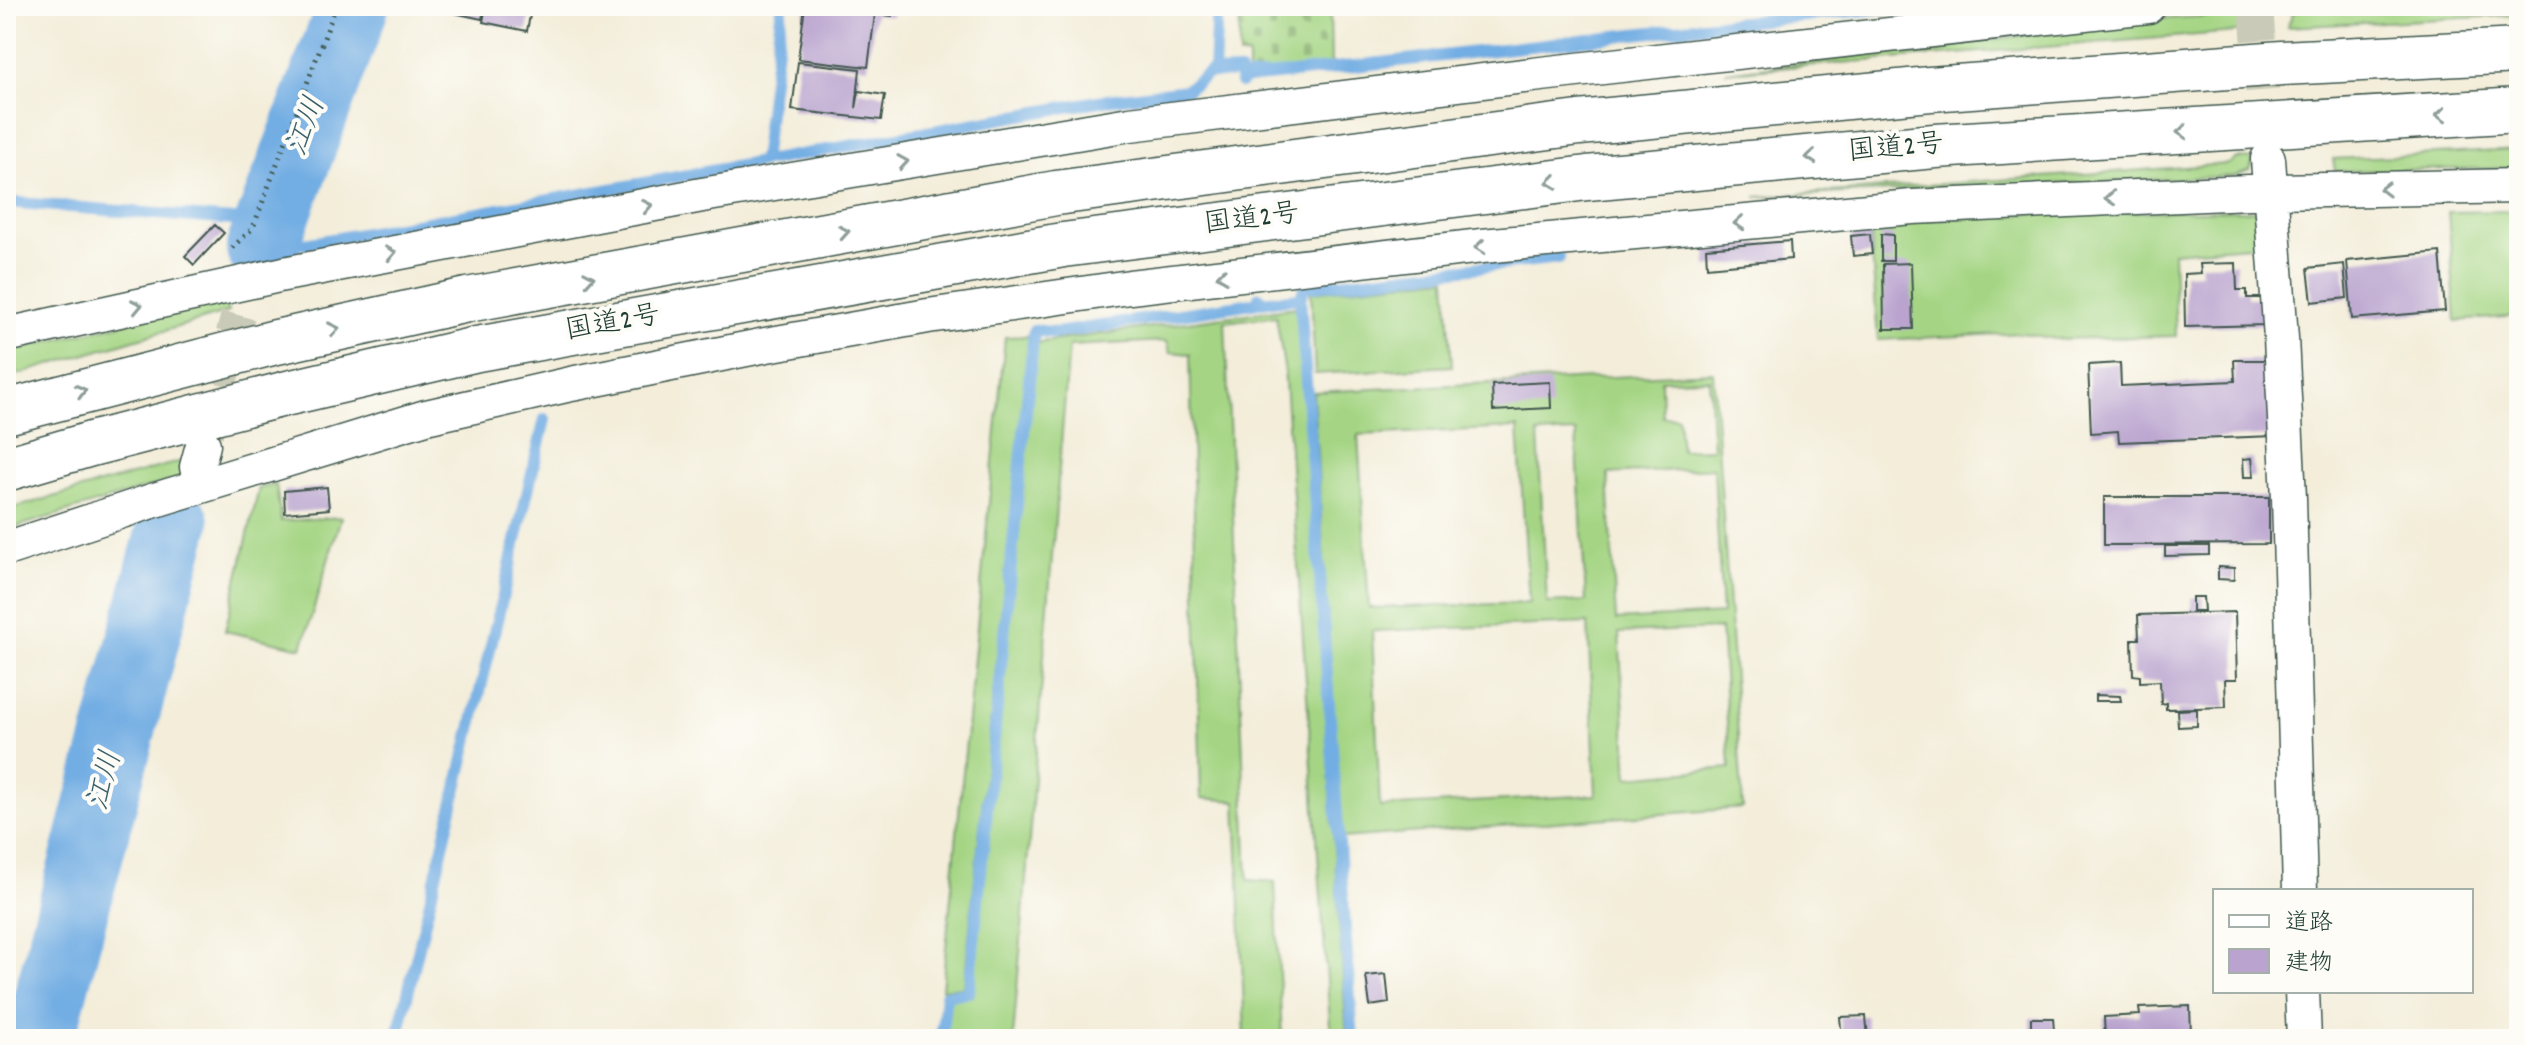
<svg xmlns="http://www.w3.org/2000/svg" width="2525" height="1045" viewBox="0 0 2525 1045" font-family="Dekko,'Klee One',sans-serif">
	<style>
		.grass { fill: #a5d584; stroke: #62895c; stroke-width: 2; fill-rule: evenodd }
		.cemetery { fill: url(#cemetery-stones); stroke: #62895c; stroke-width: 2 }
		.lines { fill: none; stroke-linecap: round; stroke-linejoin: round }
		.stream { stroke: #72ade3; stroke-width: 12 }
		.river { stroke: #72ade3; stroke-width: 72 }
		.building { fill: #baa4cf }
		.street-tunnel { stroke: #c9cab8; stroke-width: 34; stroke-dasharray: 34 17; stroke-linecap: butt }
		.street-casing { stroke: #3f574d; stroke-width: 37 }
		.highway-casing { stroke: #3f574d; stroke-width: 47 }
		.path { stroke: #3f574d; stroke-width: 5; stroke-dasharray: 2 6; stroke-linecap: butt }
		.street { stroke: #fff; stroke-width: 34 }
		.highway { stroke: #fff; stroke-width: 44 }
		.oneway { stroke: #8f9e9a }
		.labels { text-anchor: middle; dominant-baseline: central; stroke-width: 8; stroke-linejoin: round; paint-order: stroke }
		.street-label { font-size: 28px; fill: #1f3d34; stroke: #fdfcf7 }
		.water-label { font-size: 30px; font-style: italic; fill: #385f69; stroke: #fdfcf7 }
	</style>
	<defs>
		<pattern id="cemetery-stones" width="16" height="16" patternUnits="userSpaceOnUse" patternTransform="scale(2)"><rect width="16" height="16" fill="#a5d584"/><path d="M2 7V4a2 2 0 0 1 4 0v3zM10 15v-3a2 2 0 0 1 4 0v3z" fill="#86ae6d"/></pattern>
	</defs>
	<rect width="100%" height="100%" fill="#fdfcf7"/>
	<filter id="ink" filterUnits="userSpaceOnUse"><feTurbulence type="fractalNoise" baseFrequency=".0125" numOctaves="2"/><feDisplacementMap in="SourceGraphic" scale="16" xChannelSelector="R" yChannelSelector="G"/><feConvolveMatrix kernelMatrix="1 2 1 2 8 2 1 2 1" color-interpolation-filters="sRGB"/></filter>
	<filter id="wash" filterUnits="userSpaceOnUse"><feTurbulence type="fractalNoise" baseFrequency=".006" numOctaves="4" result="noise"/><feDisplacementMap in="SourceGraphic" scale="32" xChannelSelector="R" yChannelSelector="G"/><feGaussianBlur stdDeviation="1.8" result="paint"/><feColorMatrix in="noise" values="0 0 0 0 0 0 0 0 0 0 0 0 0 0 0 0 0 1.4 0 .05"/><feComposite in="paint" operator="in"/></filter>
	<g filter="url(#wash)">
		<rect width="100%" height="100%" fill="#f3edd9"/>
		<!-- grass -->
		<path class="grass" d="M2307,6H2519V15L2287,27L2293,13Z
			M2230,15L2242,20L2250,31L1725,72L2162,19Z
			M2519,150V168L2335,171L2333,159Z
			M2237,158L2254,159L2249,170L2235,176L1756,197L2228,164Z
			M2255,210L2261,245L2173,252L2176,336L2056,339L2022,333L1878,340L1870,223L2039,213Z
			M2519,211V316L2456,321L2448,212Z
			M1446,278L1452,366L1315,374L1311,292Z
			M224,299L228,312L6,378V352Z
			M1298,307L1347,1039H1331L1284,367L1276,316L1225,322L1248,880L1275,882L1282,1039H1245L1236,801L1201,798L1190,354L1170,352L1167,341L1069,346L1013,1039H945L948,999L973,996L1036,343Z
			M1029,336L964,987L942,989L1005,337Z
			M1713,372L1743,808L1342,838L1313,392ZM1709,379L1713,449L1681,450L1678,417L1662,416L1661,380ZM1518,428L1529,603L1369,608L1358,435ZM1576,432L1586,601L1547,603L1538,434ZM1714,468L1722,614L1616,620L1608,474ZM1588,623L1596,795L1380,807L1372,631ZM1721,629L1730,768L1628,777L1619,633Z
			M185,460L183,477L6,530V510Z
			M276,485L281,521L341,517L302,648L225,631L259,488Z"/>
		<!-- cemetery -->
		<path class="cemetery" d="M1240,6H1330L1331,65L1248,75V55L1239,56Z"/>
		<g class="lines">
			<!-- stream -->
			<path class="stream" d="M1217,6L1214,73L1240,72L1241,83
				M1240,79L1713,25L1905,6
				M763,161L782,6
				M6,202L271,223
				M264,241L305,244L1099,101L1186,90L1215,68
				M1259,297V302L1300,298L1353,1039
				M1300,298L1305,287L1559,258
				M397,1039L545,419
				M941,1039L946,995L969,992L1034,330L1056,333L1259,302"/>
			<!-- river -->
			<path class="river" d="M262,248L353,6
				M39,1039L174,523"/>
		</g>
		<g id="blocks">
			<!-- building -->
			<path class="building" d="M422,6H485L482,19Z
				M486,6H511L531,10L527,31L483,22Z
				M805,6H893L892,16L875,14L868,67L798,59Z
				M798,62L860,69L856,108L859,91L885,95L881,120L792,110Z
				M215,225L224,233L194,265L185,256Z
				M1870,234L1872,254L1853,256L1851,236Z
				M1881,234L1893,235V261H1881Z
				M1790,241L1791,259L1707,267L1706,248Z
				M2440,252L2445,311L2352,319L2347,261Z
				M1911,263L1913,329H1884L1883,264Z
				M2236,263L2237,290H2247V298H2264L2265,325L2185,327L2184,274L2201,273L2200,264Z
				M2344,264L2347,298L2312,302L2308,268Z
				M2234,360H2268L2274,436L2119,442L2118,431L2091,433L2088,365L2120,363L2121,386L2235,381Z
				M1550,382L1551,408L1493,411L1492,385Z
				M2252,458L2254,477H2244L2243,459Z
				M327,487L329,509L285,513L284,491Z
				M2104,497H2269V544L2104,545Z
				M2165,546H2209V555L2165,556Z
				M2218,567L2234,568V580L2218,579Z
				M2192,597H2203L2204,611H2192Z
				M2235,612L2237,679H2225L2226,707L2166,709V703L2161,704L2160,681L2140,682V676L2133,675L2132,639H2139L2138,615Z
				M2095,695L2120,696L2121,701H2095Z
				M2197,709V726L2178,727L2177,710Z
				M1386,974L1389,1003L1370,1006L1366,976Z
				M2190,1006L2191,1036L2208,1035L2209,1039H2105L2104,1017L2140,1015L2139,1008Z
				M1866,1016L1868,1039H1842L1840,1017Z
				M2031,1018H2053L2054,1031L2031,1032Z
				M2064,1032V1039H2044L2043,1033Z"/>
		</g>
	</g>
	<g filter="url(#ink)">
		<use href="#blocks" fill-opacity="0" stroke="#3f574d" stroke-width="2"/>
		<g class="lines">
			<!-- street-tunnel -->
			<path class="street-tunnel" d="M2256,6L2267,151
				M206,433L238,315"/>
			<defs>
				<path id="street" d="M2268,159L2281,338L2289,498L2300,891
					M6,335L284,274L702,195L1130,124L1541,74L2148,6
					M203,445L197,467L203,485
					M6,549L152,501L426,417L571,384L766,345L928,316L1130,287L1482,246L1912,207L2272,191L2519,186
					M2302,991L2304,1039"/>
				<path id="highway" d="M6,412L272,343L467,300L1056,193L1579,123L1930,89L2282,63L2519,51
					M6,469L91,444L284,394L477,349L1063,245L1587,178L1935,146L2519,110"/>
			</defs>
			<!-- street casing -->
			<use href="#street" class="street-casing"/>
			<!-- highway casing -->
			<use href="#highway" class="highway-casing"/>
			<!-- path -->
			<path class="path" d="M232,248L253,228L336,6"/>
			<!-- street -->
			<use href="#street" class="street"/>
			<!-- highway -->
			<use href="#highway" class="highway"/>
		</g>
		<!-- one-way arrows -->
		<defs><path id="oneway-chevron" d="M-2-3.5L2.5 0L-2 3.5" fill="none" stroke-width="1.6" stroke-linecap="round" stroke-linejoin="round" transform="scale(2)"/></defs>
		<g class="oneway">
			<use href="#oneway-chevron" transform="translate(2441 115) rotate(176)"/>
			<use href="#oneway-chevron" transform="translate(2182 132) rotate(177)"/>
			<use href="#oneway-chevron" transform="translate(1811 157) rotate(175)"/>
			<use href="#oneway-chevron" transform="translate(903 162) rotate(-9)"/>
			<use href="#oneway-chevron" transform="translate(1552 182) rotate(173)"/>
			<use href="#oneway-chevron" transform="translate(2385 189) rotate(179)"/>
			<use href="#oneway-chevron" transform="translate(2110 198) rotate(177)"/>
			<use href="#oneway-chevron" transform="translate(647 206) rotate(-11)"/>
			<use href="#oneway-chevron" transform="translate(1739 223) rotate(175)"/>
			<use href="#oneway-chevron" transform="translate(844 232) rotate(-10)"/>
			<use href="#oneway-chevron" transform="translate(1480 247) rotate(174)"/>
			<use href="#oneway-chevron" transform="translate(391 253) rotate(-11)"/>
			<use href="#oneway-chevron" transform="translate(1222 276) rotate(173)"/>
			<use href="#oneway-chevron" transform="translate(589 278) rotate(-10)"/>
			<use href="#oneway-chevron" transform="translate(137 306) rotate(-12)"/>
			<use href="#oneway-chevron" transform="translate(334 329) rotate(-12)"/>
			<use href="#oneway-chevron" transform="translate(81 391) rotate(-15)"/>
		</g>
	</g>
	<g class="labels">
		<!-- street labels -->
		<g class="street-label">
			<text transform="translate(1896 150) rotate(-5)">国道2号</text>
			<text transform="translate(1252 221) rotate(-7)">国道2号</text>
			<text transform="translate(613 325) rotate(-10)">国道2号</text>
		</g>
		<!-- water labels -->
		<g class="water-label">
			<text transform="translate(308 127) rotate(-69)">江川</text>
			<text transform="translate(107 781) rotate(-75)">江川</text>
		</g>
	</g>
	<!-- margin -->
	<rect width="2525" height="1045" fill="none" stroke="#fdfcf7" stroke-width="32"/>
	<!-- legend -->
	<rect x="2213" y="889" width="260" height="104" fill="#fdfcf7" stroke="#a4b0a9" stroke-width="2"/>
	<rect x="2229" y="915" width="40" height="12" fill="#ffffff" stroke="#a4b0a9" stroke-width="2"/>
	<text x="2285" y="929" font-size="24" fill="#1f3d34">道路</text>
	<rect x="2229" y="949" width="40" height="24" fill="#baa4cf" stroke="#a4b0a9" stroke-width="2"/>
	<text x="2285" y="969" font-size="24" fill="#1f3d34">建物</text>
</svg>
